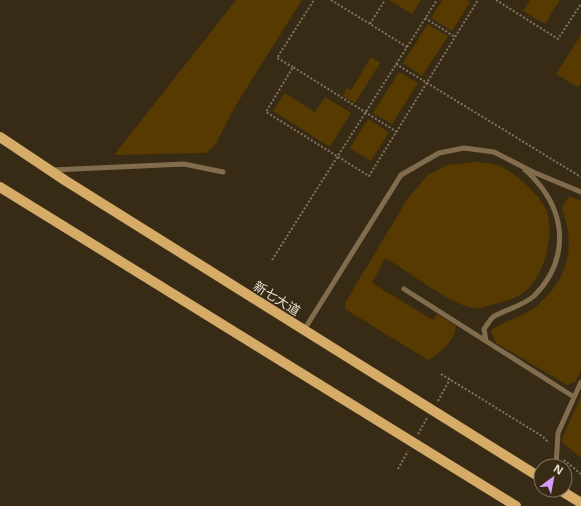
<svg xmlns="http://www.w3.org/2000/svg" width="581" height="506" viewBox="0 0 581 506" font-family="'Noto Sans','Noto Sans SC',sans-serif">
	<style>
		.green { fill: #563a00 }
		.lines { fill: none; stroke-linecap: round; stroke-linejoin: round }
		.path { stroke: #817663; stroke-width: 2; stroke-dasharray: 2 2; stroke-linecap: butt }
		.lane { stroke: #816d4d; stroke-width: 5 }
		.primary { stroke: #d5ab67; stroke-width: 10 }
		.labels { text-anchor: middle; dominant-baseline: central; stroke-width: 3; stroke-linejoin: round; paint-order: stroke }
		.street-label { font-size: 13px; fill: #e7ded1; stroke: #382b15 }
	</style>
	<rect width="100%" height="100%" fill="#382b15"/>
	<!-- green -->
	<path class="green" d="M236,0H302L236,105L215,145L206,153L114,155Z
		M389,0H421L412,14Z
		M442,0H467L470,2L452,31L431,18Z
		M530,0H560L545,24L523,11Z
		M428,24L448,36L422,76L403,63Z
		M581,35V82L578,87L556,74Z
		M371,57L380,63L355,103L343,96L347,88L351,90Z
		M399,72L418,83L392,124L373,113Z
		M285,93L315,112L325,97L351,113L330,147L273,111Z
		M368,119L389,132L371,161L350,148Z
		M476,162C483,163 491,163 497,165C514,171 538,193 546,209C556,232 544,279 523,293C515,299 505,301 495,304C489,305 481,309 475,308C453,307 407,270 385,258L372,283L433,320L437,314L456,326C455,340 440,354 428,360L345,309V303L408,198L428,175L447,165Z
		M569,196L581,201V370L575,382L567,385L495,342L491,330C505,321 522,317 535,307C560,287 572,263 568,232C567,224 564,216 562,208Z
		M581,396V458L561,441Z"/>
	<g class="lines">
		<!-- path -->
		<path class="path" d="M331,0L370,24
			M496,0L558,39L581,4
			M425,18L455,37
			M407,47L437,0
			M396,64L581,177
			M293,67L277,58L314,0
			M397,132L293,67L266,112L369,176L478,0
			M272,260L407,47L370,24L385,0
			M441,374L542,436L549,443
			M438,401L450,379
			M418,434L427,418
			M564,460L581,474
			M398,469L408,451"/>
		<!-- lane -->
		<path class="lane" d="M53,170L184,164L223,172
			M404,289L574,397
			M304,330L401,175L439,153L464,148L494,152L533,172L581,192
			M486,341L484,329C487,325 490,320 493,317C506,309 523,306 534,296C565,265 568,223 542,188C537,182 532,175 525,170
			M556,466L558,433L581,382
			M565,485L569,494"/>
		<!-- primary -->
		<path class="primary" d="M0,137L66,181L541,478
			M0,187L516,506
			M560,490L581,503"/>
	</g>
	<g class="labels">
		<!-- street labels -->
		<g class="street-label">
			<text transform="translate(277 298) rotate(32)">新七大道</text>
		</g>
	</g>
	<!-- north arrow -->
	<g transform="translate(553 478) rotate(32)"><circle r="19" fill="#382b15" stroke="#7e7360"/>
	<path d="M0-3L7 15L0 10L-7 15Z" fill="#d79bf9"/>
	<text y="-6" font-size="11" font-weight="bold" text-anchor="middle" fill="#e7ded1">N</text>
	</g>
</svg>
